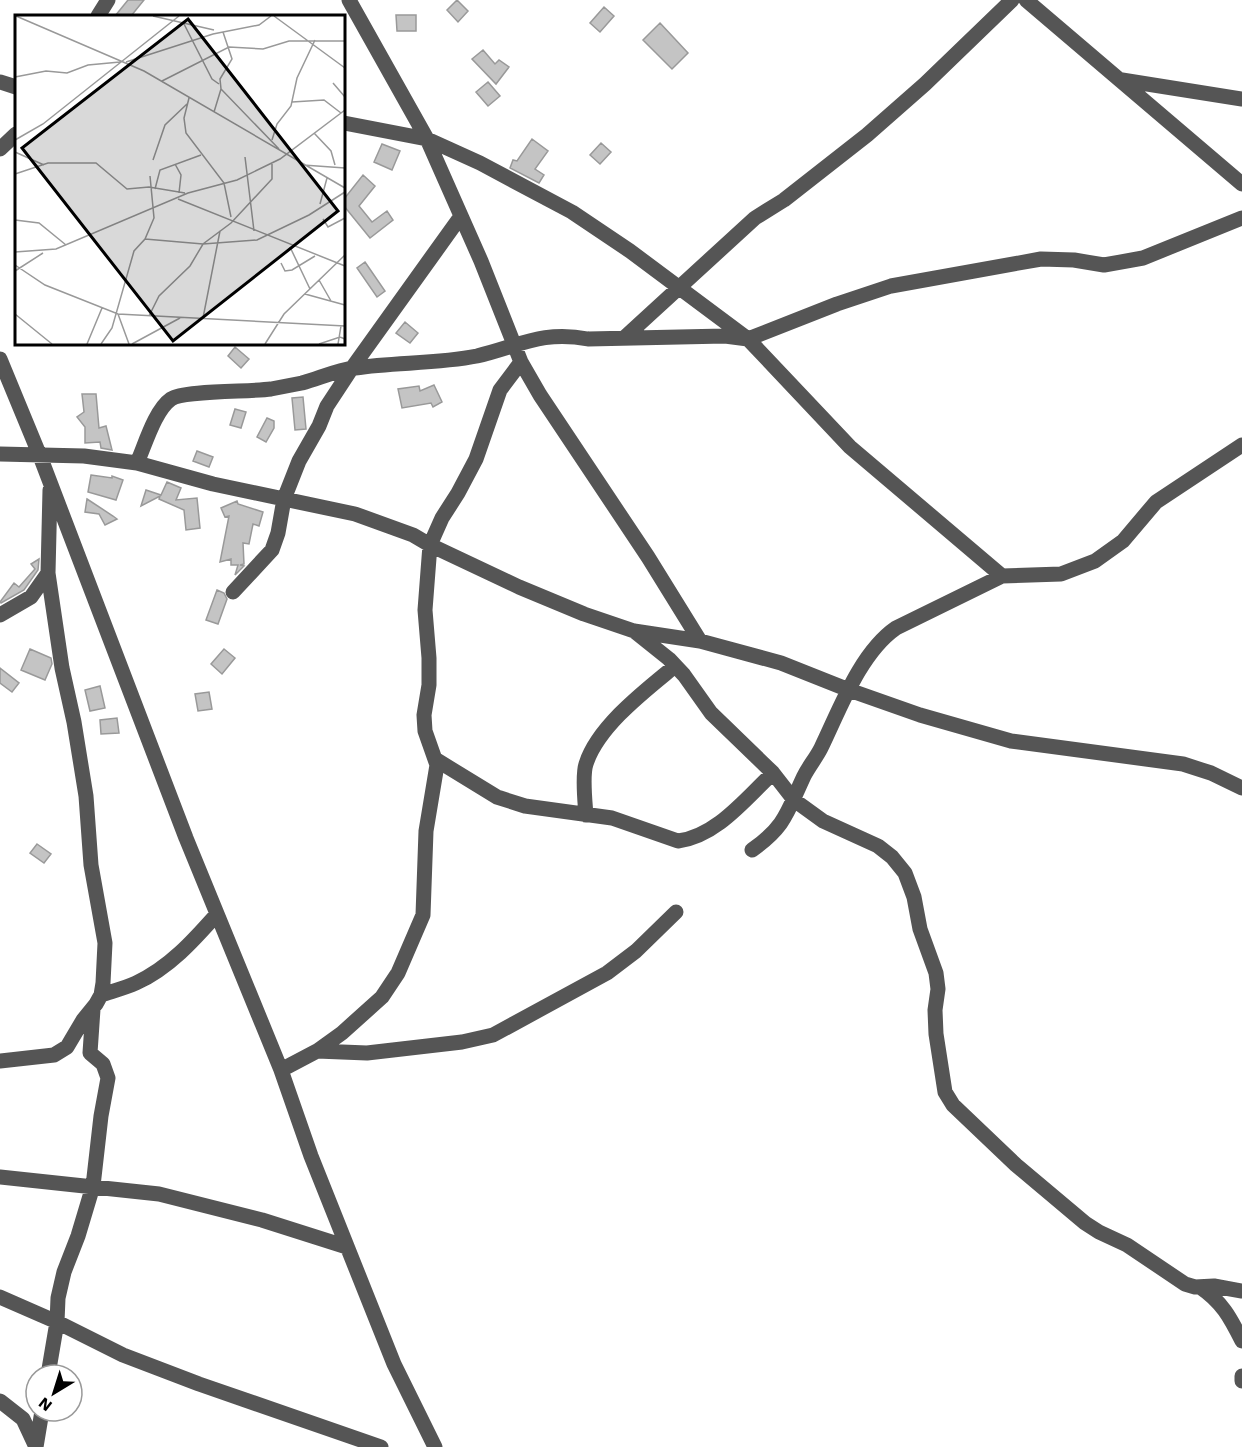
<svg xmlns="http://www.w3.org/2000/svg" width="1242" height="1447" viewBox="0 0 1242 1447" font-family="'Work Sans',sans-serif">
	<style>
		.building { fill: #c4c4c4; stroke: #999; stroke-width: 1.5 }
		.lines { fill: none; stroke-linecap: round; stroke-linejoin: round }
		.minor { stroke: #555; stroke-width: 15 }
		.inset-road { fill: none; stroke: #999; stroke-width: 1.5 }
		.view { fill: #000; fill-opacity: 0.15; stroke: #000; stroke-width: 3 }
		.inset-edge { fill: none; stroke: #000; stroke-width: 3 }
	</style>
	<rect width="100%" height="100%" fill="#fff"/>
	<!-- building -->
	<path class="building" d="M128,0H144L131,16H115Z
		M457,0L468,11L458,22L447,10Z
		M604,7L614,16L600,32L590,23Z
		M396,15H416V31H397Z
		M660,23L688,53L672,69L643,40Z
		M483,50L495,64L499,60L509,67L496,84L472,59Z
		M488,82L500,96L488,106L476,92Z
		M532,139L548,151L535,169L544,175L539,183L510,168L513,160L517,161Z
		M601,143L611,152L600,164L590,155Z
		M382,144L400,151L392,170L374,162Z
		M363,175L375,186L359,206L372,222L387,211L393,220L370,238L344,206V199Z
		M365,262L385,291L377,297L357,268Z
		M405,322L418,333L410,343L396,333Z
		M235,347L249,359L241,368L228,356Z
		M434,385L442,402L433,407L431,403L402,408L398,389L419,386L420,391Z
		M82,394H96L99,428L106,426L112,450L101,448L100,442L85,443V427L77,417L84,412Z
		M303,397L306,429L295,430L292,398Z
		M235,409L246,412L241,428L230,425Z
		M267,418L274,421V428L266,442L257,437Z
		M197,451L213,457L209,467L193,461Z
		M91,475L112,478V476L123,480L116,500L88,492Z
		M167,482L181,488L176,500L197,498L200,528L186,530L184,510L159,499L160,496L141,506L146,490L161,495Z
		M87,499L113,516L117,519L105,525L99,514L85,512Z
		M237,501L238,504L263,512L259,526L253,524L249,544L243,543L244,564L240,565L244,566L235,575L238,565H231V559L220,562L229,516L225,517L221,508Z
		M39,559L38,570L24,590L1,603L0,602L14,583L19,587L35,569L31,564Z
		M217,590L224,593L227,599L218,624L206,620Z
		M30,649L51,658L52,664L45,680L21,670Z
		M224,649L235,658L222,674L211,664Z
		M0,668L19,683L12,692L0,683Z
		M100,686L105,708L90,711L85,690Z
		M209,692L212,709L198,711L195,694Z
		M117,718L119,733L101,734L100,720Z
		M37,844L51,854L44,863L30,853Z"/>
	<g class="lines">
		<!-- minor -->
		<path class="minor" d="M349,0L427,139L481,261L521,362L540,395L648,557L700,641
			M1026,0L1242,184
			M98,16L108,0
			M1122,80L1242,99
			M0,82L16,87
			M344,123L427,139L480,163L572,212L630,251L748,339L850,447L1002,576
			M0,149L16,134
			M624,338L755,218L784,200L867,135L925,84L1012,0
			M0,359L40,456L186,838L281,1070L311,1156L394,1364L435,1447
			M0,454L84,456L137,463L213,484L355,514L413,535L430,545L519,587L584,614L634,631L700,641L781,663L849,690L920,715L1011,741L1183,764L1211,773L1242,788
			M137,463C145,445 155,410 171,399C184,390 250,392 271,389C281,387 292,385 302,383C320,378 337,370 355,368C395,362 437,364 477,356C519,346 543,330 588,339L725,336L748,339L837,304L891,286L1041,259L1074,260L1104,265L1143,258L1242,218
			M233,592L272,550L278,533L284,499L299,461L319,426L327,406L352,368L461,216
			M0,615L31,597L48,573
			M634,631L669,659L684,675L711,713L773,773L794,800L823,821L878,846L892,857L905,873L914,897L920,929L936,973L938,989L935,1010L936,1034L945,1092L953,1105L1016,1165L1085,1223L1099,1232L1127,1245L1185,1284L1195,1287L1214,1286L1242,1291
			M435,759L497,797L525,806L612,818L678,841C717,836 746,798 773,773
			M586,815C585,801 582,776 586,764C598,726 646,690 675,666
			M752,850C786,826 787,812 804,776C809,766 816,758 821,748C840,709 860,653 896,628L1002,576L1061,574L1095,561L1123,541L1156,502L1242,445
			M101,995C113,991 125,988 136,983C169,968 194,940 217,914
			M317,1051L367,1053L462,1042L493,1035L607,973L636,951L676,912
			M0,1061L54,1055L67,1047L83,1020L96,1004L101,995L103,983L105,943L91,865L86,796L74,722L62,668L48,573L50,490
			M281,1070L317,1051L342,1033L382,997L398,973L423,915L426,831L437,765L425,731L424,715L429,685V658L425,610L430,545L442,518L458,493L476,459L500,390L521,362
			M0,1177L159,1194L262,1220L347,1247
			M1200,1287C1222,1302 1230,1317 1242,1341
			M0,1297L57,1322L123,1355L199,1384L381,1447
			M48,1375L57,1322L58,1298L64,1272L78,1236L93,1186L101,1116L108,1078L103,1064L90,1053L93,1009
			M1242,1376V1381
			M0,1401L23,1419L36,1447
			M36,1447L42,1411"/>
	</g>
	<!-- overview -->
	<g transform="translate(15 15)">
		<rect width="330" height="330" fill="#fff"/>
		<path class="inset-road" d="M1,1L129,56L330,173M138,1L199,15M259,1L330,53M168,7L197,64L204,69M208,17L217,44L205,64L206,74L264,134M111,47L198,19L244,10L256,1M0,62L31,56L52,58L73,50L105,47M147,66L214,32L248,34L274,26H330M318,68L330,82M174,83L169,103L171,118L209,168L216,202M277,87L309,85L326,98M199,97L206,74M299,118L316,136L320,150M0,125L28,109L164,1M257,125L262,109L276,91L282,63L300,25M0,137L29,150M230,142L239,216M138,145L150,110L172,89M160,149L166,160L164,178M288,150L330,153M0,159L33,148H81L112,174L134,172L170,178M140,174L145,155L186,140M163,184L330,251M305,189L312,163M308,204L313,212L330,203M0,205L24,208L51,230M130,224L188,229L242,225L294,200L330,177M275,232L295,274M0,237L41,234L173,178L222,165L265,144L330,95M266,248L270,256L277,255L300,241M0,250L30,270L103,299L330,311M0,256L28,238M304,265L316,286M290,279L330,290M0,299L37,329M103,299L114,329M134,301L144,281L175,251L188,229L216,208L257,164V149M188,303L205,216M72,329L87,293M86,329L97,313L119,236L130,224L139,203L135,161M117,329L165,303M250,329L269,299L330,240M304,329L325,322L330,324M323,329L326,311"/>
		<path class="view" d="M173,4L323,196L158,326L7,133Z"/>
		<rect width="330" height="330" class="inset-edge"/>
	</g>
	<!-- north arrow -->
	<g transform="translate(54 1393) rotate(218)"><circle r="28" fill="#ffffff" stroke="#999999" stroke-width="1.5"/>
	<path d="M0-4.5L10 22L0 15L-10 22Z" fill="#000000"/>
	<text y="-9" font-size="16" font-weight="bold" text-anchor="middle" fill="#000000">N</text>
	</g>
</svg>
